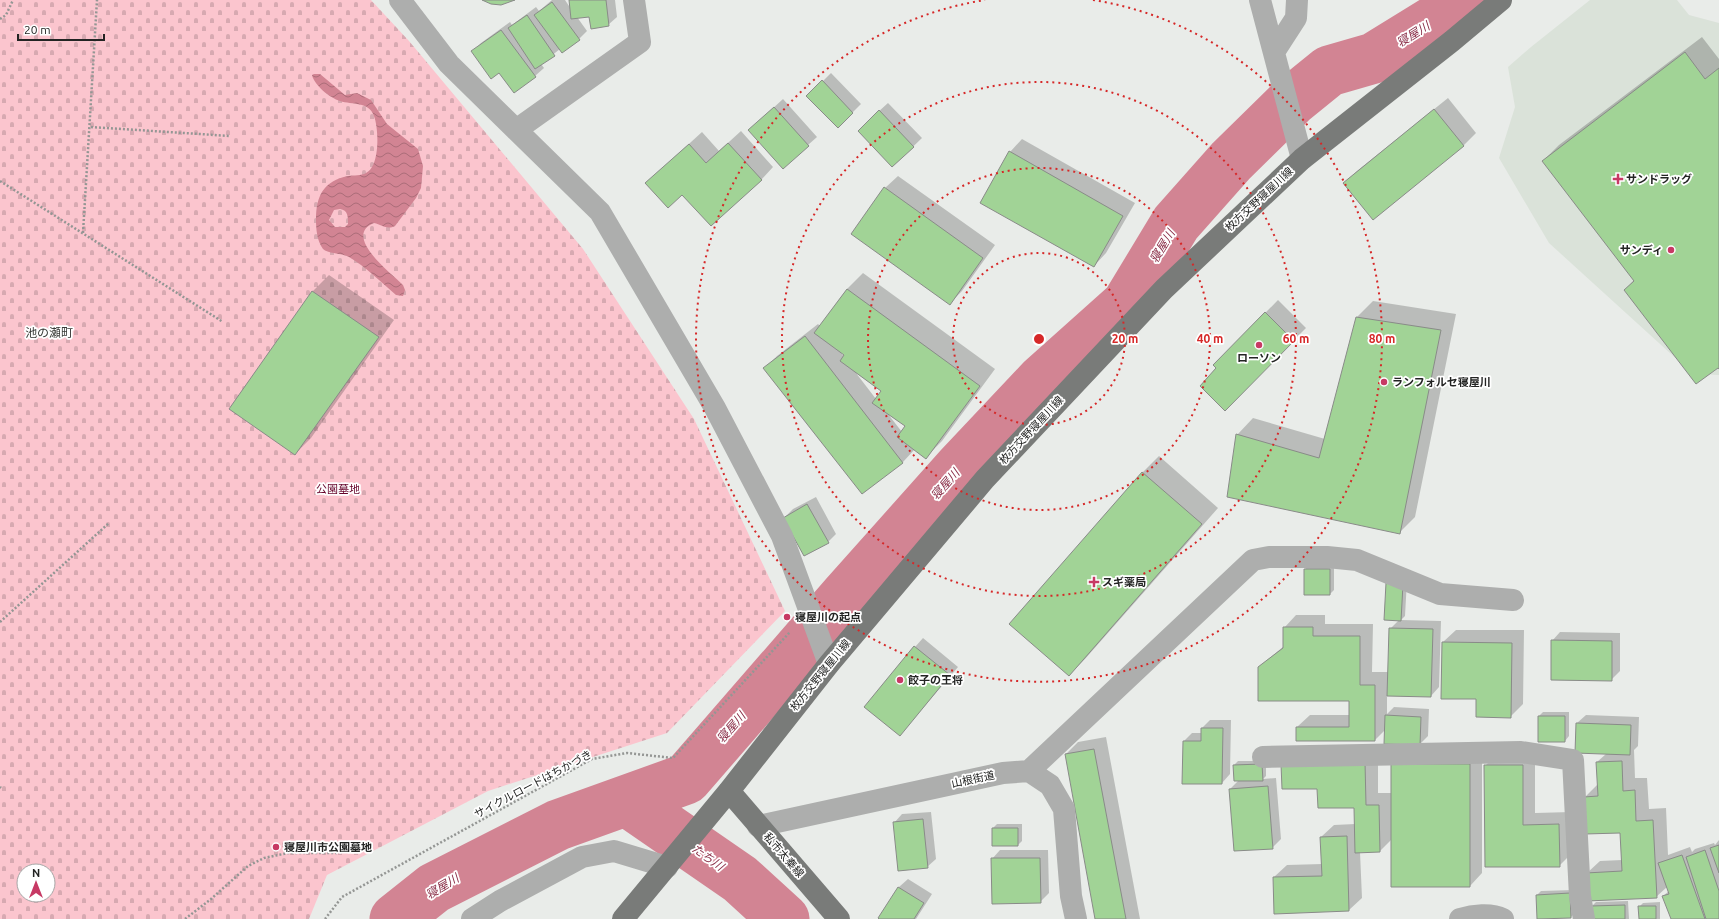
<svg xmlns="http://www.w3.org/2000/svg" width="1719" height="919" viewBox="0 0 1719 919" font-family="Ubuntu,'Noto Sans JP',sans-serif">
	<style>
		.built { fill: #dae2d9 }
		.cemetery { fill: url(#cemetery-stones); fill-rule: evenodd }
		.water { fill: url(#water-waves); fill-rule: evenodd }
		.shadow { fill: #0003; fill-rule: evenodd }
		.lines { fill: none; stroke-linecap: round; stroke-linejoin: round }
		.river { stroke: #d28493; stroke-width: 51 }
		.building { fill: #a1d396; stroke: #898b88 }
		.path { stroke: #949694; stroke-width: 2.5; stroke-dasharray: 2 2; stroke-linecap: butt }
		.minor { stroke: #adaead; stroke-width: 22 }
		.major { stroke: #797b79; stroke-width: 22 }
		.ring { fill: none; stroke: #d62828; stroke-width: 2; stroke-dasharray: 2 4 }
		.poi-dot { fill: #c73964; stroke: #fff; stroke-width: 1.5 }
		.labels { text-anchor: middle; dominant-baseline: central; stroke-width: 3.5; stroke-linejoin: round; paint-order: stroke }
		.poi-label { font-size: 11px; font-weight: bold; fill: #232423; stroke: #fff; text-anchor: start }
		.street-label { font-size: 11px; fill: #232423; stroke: #fff }
		.park-label { font-size: 11px; fill: #65032a; stroke: #fff }
		.water-label { font-size: 12px; font-style: italic; fill: #882b45; stroke: #fff }
		.neighbourhood-label { font-size: 12px; fill: #363835; stroke: #fff }
		.centre { fill: #d62828; stroke: #fff; stroke-width: 2 }
		.ring-label { font-size: 12px; text-anchor: middle; font-weight: bold; fill: #d62828; stroke: #fff; stroke-width: 3.5; stroke-linejoin: round; paint-order: stroke }
	</style>
	<defs>
		<pattern id="cemetery-stones" width="16" height="16" patternUnits="userSpaceOnUse"><rect width="16" height="16" fill="#fbc5ce"/><path d="M2 7V4a2 2 0 0 1 4 0v3zM10 15v-3a2 2 0 0 1 4 0v3z" fill="#d7a9b1"/></pattern>
		<pattern id="water-waves" width="16" height="10" patternUnits="userSpaceOnUse"><rect width="16" height="10" fill="#d28493"/><path d="M0 5q4-4 8 0t8 0" fill="none" stroke="#aa6c78"/></pattern>
	</defs>
	<rect width="100%" height="100%" fill="#e9ece9"/>
	<!-- built -->
	<path class="built" d="M1590,0H1677L1689,15L1719,23V375L1693,374L1549,243L1499,158L1515,107L1508,67L1531,47Z"/>
	<!-- cemetery -->
	<path class="cemetery" d="M0,0H371L409,41L583,249L694,419L785,611L667,733L488,791L327,875L309,919H0ZM24,871H48V895H24Z"/>
	<!-- water -->
	<path class="water" d="M314,74H320L345,95L357,93L371,100L387,124L418,149L423,166L421,188L416,198L395,226C387,230 382,225 374,223C342,236 391,273 403,285L405,290L403,296L396,295C381,282 366,267 349,257C342,253 328,254 323,249C317,241 316,229 316,220C316,195 324,181 348,176C354,175 361,176 366,173C380,167 379,129 374,116C369,101 352,105 340,101C330,98 314,85 312,75ZM340,209C348,210 348,217 348,224L345,227H335L329,220L334,210Z"/>
	<!-- shadow -->
	<path class="shadow" d="M552,0H565L571,9L570,0H615L617,17L608,25L590,16L577,17L587,31L579,39L560,49L541,64L544,68L535,76L499,71L473,52L481,43L510,22L512,25L536,7L539,11Z
		M1702,37L1719,59V367L1625,290L1634,280L1543,161L1559,145Z
		M831,73L861,104L838,127L808,96Z
		M1448,98L1476,133L1464,145L1373,218L1344,183L1357,171Z
		M783,99L817,137L808,145L758,122Z
		M888,103L922,138L893,166L867,122Z
		M741,131L773,167L761,180L682,193L646,183L702,132L719,151Z
		M1022,139L1135,203L1106,253L1094,266L1010,152Z
		M898,176L995,245L962,291L950,303L885,188Z
		M863,273L995,369L942,441L926,457L915,449L903,462L862,493L765,368L777,356L818,324L820,326L847,289ZM840,351L846,355L844,357ZM856,373L882,391L876,399ZM888,414L906,426L902,432Z
		M329,275L394,320L311,438L295,454L230,409L313,291Z
		M1278,300L1306,328L1225,409L1218,368L1214,365Z
		M1373,301L1456,314L1415,517L1399,533L1237,435L1253,418L1325,439L1357,317Z
		M1159,456L1218,508L1085,659L1069,675L1010,624L1143,472Z
		M816,497L836,534L828,542L784,518L793,509Z
		M1309,565H1334V590L1330,594L1305,569Z
		M1407,580L1405,616L1401,620L1441,621L1439,687L1431,696L1387,695V714L1394,707L1429,709L1428,736L1420,744L1385,730L1375,740L1297,727L1310,715H1350V700L1259,667L1284,646V628L1296,615H1325V624H1373L1372,672H1389L1390,629L1399,620L1385,619Z
		M1456,630H1524L1523,704L1510,717L1477,698L1443,642Z
		M1560,632L1620,633V671L1611,680L1552,641Z
		M923,638L958,667L900,735L915,647Z
		M1543,712H1569V736L1565,741L1539,716Z
		M1586,715L1639,717L1638,746L1634,750L1635,778H1647L1649,809L1666,808L1668,855L1690,847L1692,852L1695,849L1714,843L1715,845L1719,840V919H1672L1663,896L1669,891L1667,887L1656,897L1587,873L1600,861L1622,860L1621,832L1585,797L1598,784L1597,762L1606,754L1577,723Z
		M1210,720H1231L1230,774L1222,783L1184,741L1192,733H1202V728Z
		M1106,737L1140,919H1096L1066,754L1078,742Z
		M1378,750V793H1392L1482,752V873L1470,886L1392,839L1380,851L1360,852L1362,898L1349,910L1274,877L1287,865L1322,864L1321,837L1334,825L1355,824V807H1319Z
		M1498,753H1535V813L1571,812L1572,853L1559,866H1486L1485,766Z
		M1238,761H1266V776L1263,779L1276,778L1281,839L1272,848L1230,789L1239,780L1234,765Z
		M931,812L936,859L927,867L894,823L902,814Z
		M997,824H1022V841L1018,845L993,828Z
		M1000,850H1048L1049,893L1040,902L992,859Z
		M908,879L932,894L916,919L879,918L899,887Z
		M1573,890L1575,913L1571,917L1537,895L1541,891Z
		M1628,901L1629,919H1592V906L1596,902Z
		M1660,902V919H1640L1639,907L1643,903Z"/>
	<g class="lines">
		<!-- river -->
		<path class="river" d="M627,801L740,879L784,919
			M395,919L434,888L558,825L686,779L845,596L960,467L1042,380L1127,304L1176,223L1231,161L1292,101L1329,71L1374,58L1447,13L1459,0"/>
	</g>
	<!-- building -->
	<path class="building" d="M482,0H515L501,5L491,4Z
		M569,0H606L609,26L591,29L589,17L571,19Z
		M552,2L580,40L562,53L534,15Z
		M527,15L555,56L535,69L508,28Z
		M501,30L536,77L514,93L499,73L491,79L471,51Z
		M1685,52L1705,79L1719,68V369L1718,368L1696,384L1624,290L1634,281L1542,161Z
		M822,80L853,113L838,128L806,96Z
		M774,107L809,146L783,169L748,130Z
		M1434,109L1464,146L1373,220L1343,183Z
		M879,110L914,147L892,167L858,131Z
		M728,143L762,180L711,226L682,195L668,208L645,183L689,144L706,163Z
		M1009,151L1123,216L1094,267L980,203Z
		M884,187L983,258L950,305L851,234Z
		M847,289L980,386L926,459L897,437L905,426L872,403L881,391L840,361L844,355L814,333Z
		M312,291L379,337L295,455L229,409Z
		M1265,312L1294,341L1225,411L1200,386L1216,368L1213,365Z
		M1356,317L1441,330L1400,534L1227,497L1236,434L1319,458Z
		M805,336L903,463L862,494L763,368Z
		M1142,472L1202,524L1069,676L1009,624Z
		M807,504L829,543L804,556L783,518Z
		M1304,569H1330V595H1304Z
		M1386,583L1403,584L1401,621L1384,620Z
		M1283,627H1313V636H1360V685H1375V741H1296V727H1349V701H1258V667L1283,648Z
		M1389,628L1433,629L1431,697L1387,696Z
		M1551,640L1612,641V681L1551,680Z
		M1442,642L1512,643L1511,718L1476,717V699H1441Z
		M914,646L950,675L900,736L864,707Z
		M1385,715L1421,717L1420,745L1384,744Z
		M1538,716H1565V742H1538Z
		M1576,723L1631,725L1630,755L1575,753Z
		M1201,728H1223L1222,784H1182L1183,741H1201Z
		M1094,749L1126,919H1095L1065,754Z
		M1622,761L1623,791L1635,790L1636,821L1653,820L1657,898L1587,901L1586,873L1622,871L1620,833L1585,834L1584,797L1598,796L1596,762Z
		M1365,762L1366,805H1379L1380,852L1355,853L1354,808H1318L1317,789H1282L1281,764Z
		M1262,764L1263,781H1234L1233,765Z
		M1391,764H1470V887H1391Z
		M1484,765H1523V825L1559,824L1560,867H1485Z
		M1268,786L1273,849L1234,851L1229,789Z
		M923,819L928,868L898,871L893,822Z
		M992,828H1018V846H992Z
		M1347,836L1349,911L1274,914L1273,877L1322,876L1320,837Z
		M1719,845V873L1710,848Z
		M1705,850L1719,891V919H1706L1686,857Z
		M1682,855L1705,919H1671L1662,896L1669,894L1658,863Z
		M991,858H1040L1041,903L992,904Z
		M898,887L924,903L914,919H879L878,918Z
		M1570,893L1571,918L1537,919L1536,895Z
		M1625,905V919H1591V906Z
		M1638,906H1656V919H1639Z"/>
	<g class="lines">
		<!-- path -->
		<path class="path" d="M0,19L6,15L13,0
			M91,127L230,136
			M0,181L223,322
			M83,233L97,0
			M0,622L109,523
			M0,787L1,788
			M185,919L211,899L248,866L264,858L288,853H337
			M325,919L342,897L592,759L627,753L673,758L790,632"/>
		<!-- minor -->
		<path class="minor" d="M400,0L449,64L600,212L715,408L782,536L829,664
			M1260,0L1302,159
			M1274,52L1296,18L1297,0
			M516,130L640,42L634,0
			M1263,757L1521,752L1573,760L1580,896L1584,919
			M1029,771L1253,560L1269,557H1327L1357,560L1440,594L1513,600
			M758,826L1003,773L1029,771L1050,785L1064,809L1071,896L1076,919
			M472,919L500,901L582,857L614,851L667,867
			M1460,919C1473,915 1491,913 1503,919"/>
		<!-- major -->
		<path class="major" d="M729,791L839,919
			M623,919L729,791L829,664L985,479L1164,289L1302,159L1452,41L1501,0"/>
	</g>
	<!-- distance rings -->
	<g class="ring">
		<circle cx="1039" cy="339" r="86"/>
		<circle cx="1039" cy="339" r="171"/>
		<circle cx="1039" cy="339" r="257"/>
		<path d="M1093 0A343 343 0 1 1 985 0"/>
	</g>
	<!-- markers -->
	<g class="poi-dot">
		<path d="M1616 173h4v4h4v4h-4v4h-4v-4h-4v-4h4z"/>
		<circle cx="1671" cy="250" r="4"/>
		<circle cx="1259" cy="345" r="4"/>
		<circle cx="1384" cy="382" r="4"/>
		<path d="M1092 576h4v4h4v4h-4v4h-4v-4h-4v-4h4z"/>
		<circle cx="787" cy="617" r="4"/>
		<circle cx="900" cy="680" r="4"/>
		<circle cx="276" cy="847" r="4"/>
	</g>
	<g class="labels">
		<!-- poi labels -->
		<g class="poi-label">
			<text x="1626" y="179">サンドラッグ</text>
			<text x="1663" y="250" text-anchor="end">サンディ</text>
			<text x="1259" y="358" text-anchor="middle">ローソン</text>
			<text x="1392" y="382">ランフォルセ寝屋川</text>
			<text x="1102" y="582">スギ薬局</text>
			<text x="795" y="617">寝屋川の起点</text>
			<text x="908" y="680">餃子の王将</text>
			<text x="284" y="847">寝屋川市公園墓地</text>
		</g>
		<!-- street labels -->
		<g class="street-label">
			<text transform="translate(1259 199) rotate(-43)">枚方交野寝屋川線</text>
			<text transform="translate(1031 430) rotate(-47)">枚方交野寝屋川線</text>
			<text transform="translate(820 675) rotate(-51)">枚方交野寝屋川線</text>
			<text transform="translate(973 779) rotate(-12)">山根街道</text>
			<text transform="translate(533 784) rotate(-28)">サイクルロードはちかづき</text>
			<text transform="translate(784 855) rotate(49)">私市太秦線</text>
		</g>
		<!-- park labels -->
		<g class="park-label">
			<text x="338" y="489">公園墓地</text>
		</g>
		<!-- water labels -->
		<g class="water-label">
			<text transform="translate(1413 34) rotate(-32)">寝屋川</text>
			<text transform="translate(1162 246) rotate(-59)">寝屋川</text>
			<text transform="translate(945 484) rotate(-49)">寝屋川</text>
			<text transform="translate(731 727) rotate(-49)">寝屋川</text>
			<text transform="translate(708 857) rotate(35)">たち川</text>
			<text transform="translate(442 886) rotate(-31)">寝屋川</text>
		</g>
		<!-- neighbourhood labels -->
		<g class="neighbourhood-label">
			<text x="49" y="332">池の瀬町</text>
		</g>
	</g>
	<circle cx="1039" cy="339" r="6" class="centre"/>
	<g class="ring-label">
		<text x="1125" y="343">20 m</text>
		<text x="1210" y="343">40 m</text>
		<text x="1296" y="343">60 m</text>
		<text x="1382" y="343">80 m</text>
	</g>
	<!-- north arrow -->
	<g transform="translate(36 883)"><circle r="19" fill="#ffffff" stroke="#a7a7a7"/>
	<path d="M0-3L7 15L0 10L-7 15Z" fill="#c73964"/>
	<text y="-6" font-size="11" font-weight="bold" text-anchor="middle" fill="#232423">N</text>
	</g>
	<!-- scale -->
	<path d="M18 34v6h86v-6" fill="none" stroke="#232423" stroke-width="2"/>
	<text x="24" y="34" font-size="12" fill="#232423" stroke="#ffffff" stroke-width="3" paint-order="stroke">20 m</text>
</svg>
